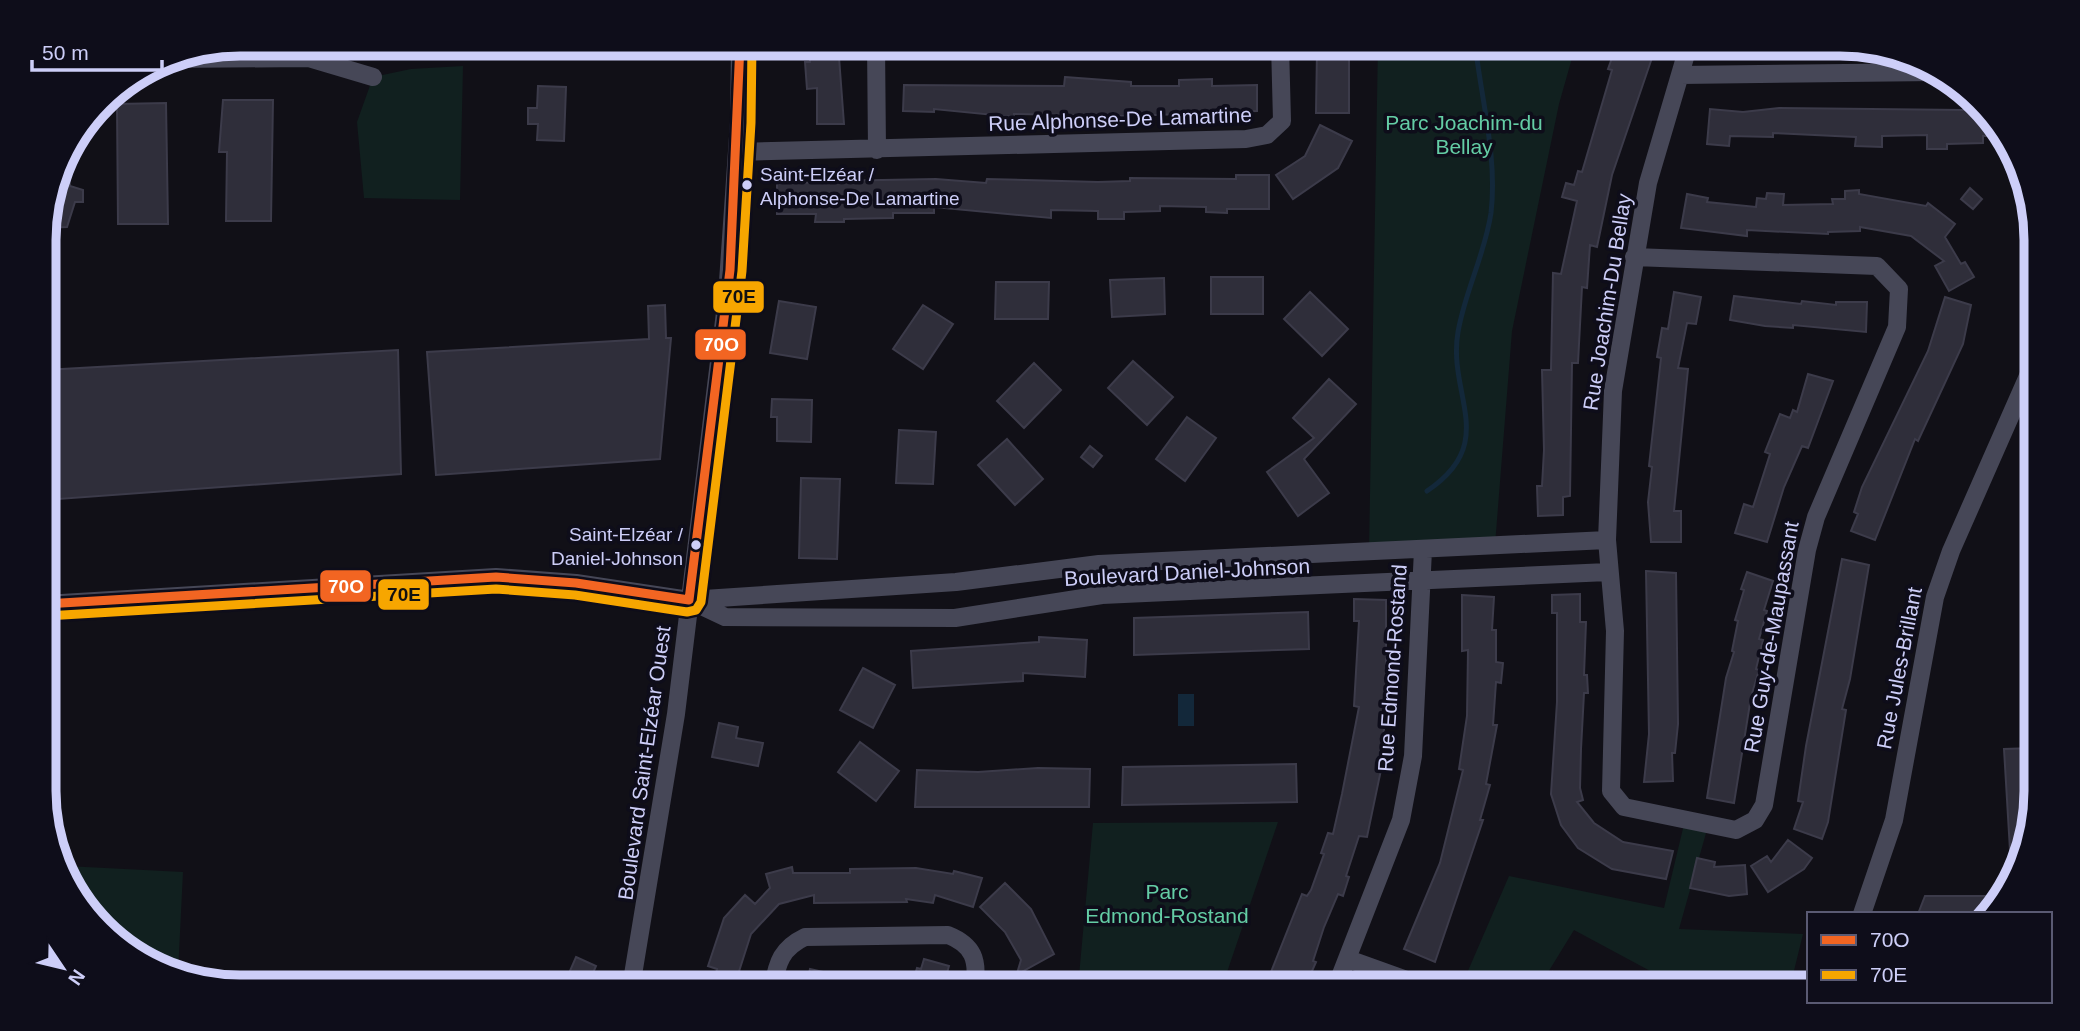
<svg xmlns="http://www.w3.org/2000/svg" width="2080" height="1031" viewBox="0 0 2080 1031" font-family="Helvetica,sans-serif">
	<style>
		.green { fill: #11201f }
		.water { fill: #13283a }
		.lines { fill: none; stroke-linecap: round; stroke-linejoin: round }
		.stream { stroke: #13283a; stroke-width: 5 }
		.building { fill: #2f2e3a; stroke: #3c3b4a; stroke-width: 2 }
		.minor { stroke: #464757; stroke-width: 18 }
		.bus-1-casing { stroke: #0e0d1a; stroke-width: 14 }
		.bus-2-casing { stroke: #0e0d1a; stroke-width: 14 }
		.bus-1 { stroke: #f26522; stroke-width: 9 }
		.bus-2 { stroke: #f7a600; stroke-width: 9 }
		.bus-dot { fill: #cdcef8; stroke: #0e0d1a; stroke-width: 2.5 }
		.labels { text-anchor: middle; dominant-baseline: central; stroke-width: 7; stroke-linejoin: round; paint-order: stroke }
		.bus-label { font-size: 19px; fill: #cdcef8; stroke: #0e0d1a; text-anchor: start }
		.street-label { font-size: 21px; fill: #cdcef8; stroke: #0e0d1a }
		.park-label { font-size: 21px; fill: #64cda5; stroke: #0e0d1a }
		.rim { fill: none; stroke: #cdcef8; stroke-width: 9 }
		.line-badge { stroke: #0e0d1a; stroke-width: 2.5 }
		.badge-label { font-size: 19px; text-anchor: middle; font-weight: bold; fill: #fff }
		.pale-badge-label { font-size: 19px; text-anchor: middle; font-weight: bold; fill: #111 }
	</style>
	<rect width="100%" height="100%" fill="#111017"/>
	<!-- green -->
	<path class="green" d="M1378,44H1576L1559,104L1512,331L1495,545L1369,551Z
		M463,66L460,200L364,198L357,122L373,77L411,69Z
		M1685,820L1708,826L1679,929L1803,934L1790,987H1680L1574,930L1539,987H1461L1509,876L1664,908Z
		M1278,822L1222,987H1078L1093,823Z
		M66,866L183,872L178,973L153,967L84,910Z"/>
	<!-- water -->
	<path class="water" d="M1178,694H1194V726H1178Z"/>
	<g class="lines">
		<!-- stream -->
		<path class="stream" d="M1427,491C1500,442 1447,395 1458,332C1465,291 1485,254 1491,213C1497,162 1484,110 1477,59L1470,44"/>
	</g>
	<!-- building -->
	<path class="building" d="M811,44H838L844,124H817V88L807,89L805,62H810Z
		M1617,44H1654L1651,51L1654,52L1612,175L1597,247L1590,245L1587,288L1582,287L1578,363H1572L1570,496L1563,497V515L1538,516L1537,486H1542L1544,450L1542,370H1551L1553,273L1561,274L1577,201L1562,197L1566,183L1574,185L1578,171L1582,172L1612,70L1608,69Z
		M1317,51L1349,53V113H1316Z
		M1065,77L1131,82V86H1179V80L1212,79V86L1257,85V111L1130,116L1014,114V117L934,109V112L903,111L904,85L1064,86Z
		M538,86L566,87L564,141L537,140L538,124H528V108H537Z
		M223,100H273L271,221H226L227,152H219Z
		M166,103L168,224H118L117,104Z
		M1964,107H1976L1992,121V136H1983V143L1947,144V149H1927V135L1882,136V147L1855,146L1856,137L1773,133V137L1730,136L1729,146L1707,144L1710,109L1743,112L1779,108L1964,110Z
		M1320,125L1352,141L1338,168L1293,199L1276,175L1305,156Z
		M68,148L70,186L83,190V202H75L67,227L44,228L64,153Z
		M1236,175H1269V209H1227V213L1206,212V207L1160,206V211L1124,212V219H1098V211L1051,210V218L934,207V213H893V218L844,219V222H815L816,214H777V181L829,184V181L936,179L986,183L987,179L1098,182L1130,181V178L1236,179Z
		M1970,188L1982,199L1973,209L1961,199Z
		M1859,190V194L1926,206L1928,203L1955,224L1945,237L1961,264L1965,262L1974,277L1949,291L1935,266L1944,261L1911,236L1860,227V231L1828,232V234L1747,230V236L1681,228L1687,194L1708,198L1707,202L1756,207L1757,198L1766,199L1767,193L1784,194L1783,205L1833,204L1832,199H1845V191Z
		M1211,277H1263V314H1211Z
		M1164,278L1165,314L1112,317L1110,280Z
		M996,282H1049L1048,319H995Z
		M1310,292L1348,329L1322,356L1284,319Z
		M1674,292L1701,297L1696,324L1687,323L1678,368L1688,369L1674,511H1681V542H1651L1648,502L1652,467L1649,466L1661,358L1657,357L1662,328L1668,329Z
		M1734,296L1801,304L1802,301L1836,305V302H1867L1866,332L1793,325V328L1765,326L1730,320Z
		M1945,297L1971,305L1963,344L1918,441L1915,439L1875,540L1851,531L1858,514L1854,512L1862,487L1928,351Z
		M779,301L816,307L807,359L770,353Z
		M665,305L666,338H671L660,459L436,475L427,352L649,339L648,306Z
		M923,305L953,324L923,369L893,349Z
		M398,350L401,474L45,500V370Z
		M1133,361L1173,397L1147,425L1108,388Z
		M1034,363L1061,390L1024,428L997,401Z
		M1808,374L1833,381L1808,448L1802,446L1784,487L1767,542L1735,533L1744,504L1753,507L1770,454L1765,452L1780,414L1790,418L1793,410L1797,412Z
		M1329,379L1356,404L1304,459L1329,493L1298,516L1267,472L1314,438L1293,418Z
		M772,399L812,400L811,442L777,441V417H771Z
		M1187,417L1216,438L1185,481L1156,459Z
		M899,430L936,432L933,484L896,483Z
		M1007,439L1043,479L1015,505L978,465Z
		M1090,446L1102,456L1093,467L1081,457Z
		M801,478L840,479L837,559L799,558Z
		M1842,559L1869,565L1850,679L1842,709L1846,710L1828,822L1822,839L1794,829L1803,802L1798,801L1806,746Z
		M1646,571L1676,573L1678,724L1675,753H1672L1673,781L1644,782L1649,734Z
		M1747,572L1773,581L1764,610L1767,611L1759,639L1763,640L1756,669L1759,670L1751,697L1734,803L1707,798L1726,678L1734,652L1732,651L1738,621L1735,620L1744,590L1741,589Z
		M1580,594V622H1586L1584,675H1587L1588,693H1584L1581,749L1580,788L1583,800L1577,802L1594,823L1623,842L1673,851L1666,879L1612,869L1578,848L1561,825L1551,794L1557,702V613H1552V595Z
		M1462,595L1494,597L1492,630H1496V662L1503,663L1501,683L1496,682L1493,725H1497L1486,784L1490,785L1480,820H1483L1435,962L1404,949L1440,863L1463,770L1459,769L1467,716L1468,650L1462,651Z
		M1354,599L1386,600V718L1378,764L1382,765L1367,837L1359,836L1346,876L1349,877L1343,896L1338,894L1324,927L1313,961L1316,962L1305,987H1265L1302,894L1307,896L1311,890L1324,854L1321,853L1328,833L1333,834L1342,794L1359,707L1354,706L1359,621H1354Z
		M1308,612L1309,649L1134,655V618Z
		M1039,637L1087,640L1085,677L1023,673V681L913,688L911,651L1039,642Z
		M863,668L895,685L873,728L840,710Z
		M719,723L738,727L736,738L763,743L758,766L712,757Z
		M860,742L899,771L876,801L838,772Z
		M2036,748V792L2023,850H2010L2004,749Z
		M1296,764L1297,802L1122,805L1123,767Z
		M1038,768L1090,769L1089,807H915L917,770L978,772Z
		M1788,840L1812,858L1804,869L1768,892L1751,866L1767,856L1771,862Z
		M1697,858L1715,862L1714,867L1745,865L1747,894L1729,896L1690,888Z
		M792,867L793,873H850V869L916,868L953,874L954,871L982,878L973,907L935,895L933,903L906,899L907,902L814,903V895L779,904L751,934L734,987H713L717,969L708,966L724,918L745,895L755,904L770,888L766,874Z
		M1005,883L1031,909L1054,954L1020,973L1056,982V987H1013L1021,960L1005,932L980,907Z
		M1925,896H2000L1985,914H1918Z
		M576,957L596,966L587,987H563Z
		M924,959L949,966L943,987L912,985L917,968L921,969Z
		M810,969L863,981V987H806Z
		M1553,972L1589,987H1547Z"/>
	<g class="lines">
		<!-- minor -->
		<path class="minor" d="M876,44L877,150
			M165,59L309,58L373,77
			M1680,75L1936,72
			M737,152L1246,139L1267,135L1282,121L1280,44
			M1634,257L1877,266L1899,289L1897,327L1816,517L1807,550L1764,805L1755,820L1736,830L1624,807L1611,791L1615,631L1607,540L1613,391L1648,183L1689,44
			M689,600L725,617L955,618L1102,595L1608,572
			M45,604L496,577L576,583L689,600L956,582L1099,564L1607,540
			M1862,914L1894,820L1935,597L1951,551L2035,360
			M1348,959L1426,987
			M631,987L676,714L727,296L739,122L740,44
			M773,987C777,962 782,948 805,937L948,935C973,945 979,960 974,987
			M1336,987L1401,820L1413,756L1423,550"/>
		<defs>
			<path id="bus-1" d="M45,604L496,577L576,583L689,600L730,270L740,44"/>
			<path id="bus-2" d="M46,616L496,589L575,595L687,612L696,610L701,602L742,271L751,123L752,44"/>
		</defs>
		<!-- bus-1 casing -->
		<use href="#bus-1" class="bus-1-casing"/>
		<!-- bus-2 casing -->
		<use href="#bus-2" class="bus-2-casing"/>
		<!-- bus-1 -->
		<use href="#bus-1" class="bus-1"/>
		<!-- bus-2 -->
		<use href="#bus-2" class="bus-2"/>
	</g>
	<!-- markers -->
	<g class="bus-dot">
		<circle cx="747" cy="185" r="6"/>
		<circle cx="696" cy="545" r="6"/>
	</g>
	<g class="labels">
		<!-- bus labels -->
		<g class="bus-label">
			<text x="760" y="174">Saint-Elzéar /<tspan x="760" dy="24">Alphonse-De Lamartine</tspan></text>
			<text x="683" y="534" text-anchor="end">Saint-Elzéar /<tspan x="683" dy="24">Daniel-Johnson</tspan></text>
		</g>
		<!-- street labels -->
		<g class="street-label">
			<text transform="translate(1120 119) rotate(-2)">Rue Alphonse-De Lamartine</text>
			<text transform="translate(1607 302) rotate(-81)">Rue Joachim-Du Bellay</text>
			<text transform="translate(1187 572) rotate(-3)">Boulevard Daniel-Johnson</text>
			<text transform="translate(1771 637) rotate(-80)">Rue Guy-de-Maupassant</text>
			<text transform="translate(1392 668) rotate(-86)">Rue Edmond-Rostand</text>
			<text transform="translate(1899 668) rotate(-79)">Rue Jules-Brillant</text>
			<text transform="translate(644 763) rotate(-82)">Boulevard Saint-Elzéar Ouest</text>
		</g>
		<!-- park labels -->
		<g class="park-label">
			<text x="1464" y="122">Parc Joachim-du<tspan x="1464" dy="24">Bellay</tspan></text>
			<text x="1167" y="891">Parc<tspan x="1167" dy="24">Edmond-Rostand</tspan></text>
		</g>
	</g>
	<!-- crop -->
	<path d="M0 0H2080V1031H0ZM240 56H1840A184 184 0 0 1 2024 240V791A184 184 0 0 1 1840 975H240A184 184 0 0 1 56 791V240A184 184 0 0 1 240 56Z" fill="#0e0d1a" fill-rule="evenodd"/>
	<path class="rim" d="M240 56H1840A184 184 0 0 1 2024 240V791A184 184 0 0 1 1840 975H240A184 184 0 0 1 56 791V240A184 184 0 0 1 240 56Z"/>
	<g class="line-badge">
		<rect x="712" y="280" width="53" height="34" rx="7" fill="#f7a600"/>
		<rect x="694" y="328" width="53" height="33" rx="7" fill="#f26522"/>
		<rect x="319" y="569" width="53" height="34" rx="7" fill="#f26522"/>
		<rect x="377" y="578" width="53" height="33" rx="7" fill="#f7a600"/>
	</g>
	<g class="badge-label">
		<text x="721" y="351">70O</text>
		<text x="346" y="593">70O</text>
	</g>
	<g class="pale-badge-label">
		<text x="739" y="303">70E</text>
		<text x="404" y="601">70E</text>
	</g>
	<!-- legend -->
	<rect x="1807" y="912" width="245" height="91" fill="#0e0d1a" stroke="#5a5a73" stroke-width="2"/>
	<rect x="1821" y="935" width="35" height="10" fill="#f26522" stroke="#5a5a73" stroke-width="2"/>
	<text x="1870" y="947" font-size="21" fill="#cdcef8">70O</text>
	<rect x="1821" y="970" width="35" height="10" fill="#f7a600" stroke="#5a5a73" stroke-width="2"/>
	<text x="1870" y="982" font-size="21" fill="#cdcef8">70E</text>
	<!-- north arrow -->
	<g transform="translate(63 968) rotate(125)" stroke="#0e0d1a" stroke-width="5" paint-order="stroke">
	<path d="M0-5L12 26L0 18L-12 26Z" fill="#cdcef8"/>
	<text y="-10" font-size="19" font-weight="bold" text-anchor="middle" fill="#cdcef8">N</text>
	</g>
	<!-- scale -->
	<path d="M32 60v10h130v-10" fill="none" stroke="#cdcef8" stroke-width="3.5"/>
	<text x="42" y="60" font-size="21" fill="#cdcef8" stroke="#0e0d1a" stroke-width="5" paint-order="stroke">50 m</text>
</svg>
